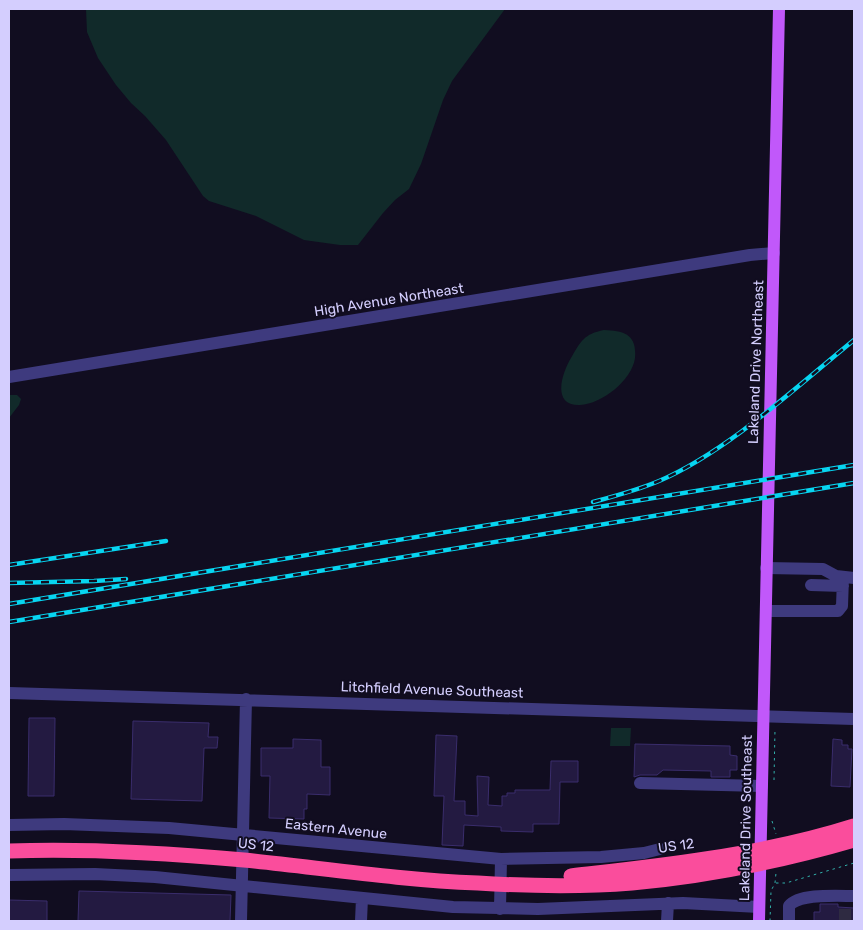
<svg xmlns="http://www.w3.org/2000/svg" width="863" height="930" viewBox="0 0 863 930" font-family="Rubik,sans-serif">
	<style>
		.green { fill: #112a2a }
		.building { fill: #231a41; stroke: #3a2d6c }
		.lines { fill: none; stroke-linecap: round; stroke-linejoin: round }
		.minor-tunnel { stroke: #2e2a41; stroke-width: 12; stroke-dasharray: 12 6; stroke-linecap: butt }
		.path { stroke: #31afaa; stroke-width: 1; stroke-dasharray: 2.5 4; stroke-linecap: butt }
		.minor { stroke: #3e3a7e; stroke-width: 12 }
		.major { stroke: #c158fa; stroke-width: 12 }
		.highway { stroke: #fa4d9c; stroke-width: 15 }
		.rail-casing { stroke: #07d5f1; stroke-width: 4.5 }
		.rail { stroke: #110d20; stroke-width: 2.5; stroke-dasharray: 8; stroke-linecap: butt }
		.labels { text-anchor: middle; dominant-baseline: central; stroke-width: 4; stroke-linejoin: round; paint-order: stroke }
		.street-label { font-size: 14px; fill: #d4cefe; stroke: #110d20 }
	</style>
	<rect width="100%" height="100%" fill="#110d20"/>
	<!-- green -->
	<path class="green" d="M86,9H505L452,81L443,100L421,164L409,189L395,200L383,213L358,245H340L304,240L256,216L209,201L203,196L166,140L145,116L131,103L116,85L98,58L87,32Z
		M604,330C624,331 637,334 635,358C632,380 602,404 580,405C551,406 562,373 571,358C581,341 584,334 604,330Z
		M9,395H17L21,399L19,405L9,418Z
		M611,728H631L630,746H610Z"/>
	<!-- building -->
	<path class="building" d="M29,718H55L54,796H28Z
		M133,721L209,723L208,737H218L217,748H204L202,801L131,799Z
		M436,735L457,736L454,801H465V815L478,816L477,776L489,777L488,805L502,806V796H507V793H515V790H550L551,761H578V782H560L559,824H533V832L501,831V827L464,825L463,846L442,845L444,796H434Z
		M293,739L321,740V767H330V795L307,794V809H304V819L269,818L270,776H261V748H293Z
		M833,739L842,740V745H848V749H852L850,787L831,786Z
		M635,744L730,746V755L737,756V770H730V777H711V771L663,770L657,775H640L634,777Z
		M79,891L231,895L230,921H78Z
		M9,900L47,901V921H9Z
		M820,904H838V907L854,908V921H814V912H820Z"/>
	<g class="lines">
		<!-- minor-tunnel -->
		<path class="minor-tunnel" d="M845,921V907"/>
		<!-- path -->
		<path class="path" d="M774,780L775,729
			M772,821L776,834
			M776,883H786L854,863
			M770,921L771,891L775,883L776,873"/>
		<!-- minor -->
		<path class="minor" d="M9,377L750,255L774,253
			M766,568L823,569L836,576L854,578
			M811,585L843,586
			M766,611H838L842,606L843,578
			M9,693L854,719
			M640,783L762,786
			M9,825L64,824L169,828L501,859L601,857L644,853L660,849
			M9,875L95,874L155,877L453,907L538,909L683,903L759,907
			M500,909L501,859
			M241,921L246,699
			M361,921L362,898
			M667,921L668,903
			M789,921V906C799,893 839,896 854,896"/>
		<!-- major -->
		<path class="major" d="M759,921L779,9"/>
		<!-- highway -->
		<path class="highway" d="M9,851C87,848 166,853 244,860C322,868 400,880 478,883C527,886 583,887 632,883C707,876 782,861 854,840
			M571,876C666,865 763,855 854,826"/>
		<defs>
			<path id="rail" d="M593,502C615,496 638,490 659,481C728,451 795,388 854,340
				M9,565L166,541
				M9,583L94,581L126,579
				M9,604L854,465
				M9,622L854,483"/>
		</defs>
		<!-- rail casing -->
		<use href="#rail" class="rail-casing"/>
		<!-- rail -->
		<use href="#rail" class="rail"/>
	</g>
	<g class="labels">
		<!-- street labels -->
		<g class="street-label">
			<text transform="translate(389 300) rotate(-9)">High Avenue Northeast</text>
			<text transform="translate(756 362) rotate(-88)">Lakeland Drive Northeast</text>
			<text transform="translate(432 690) rotate(2)">Litchfield Avenue Southeast</text>
			<text transform="translate(746 818) rotate(-89)">Lakeland Drive Southeast</text>
			<text transform="translate(336 829) rotate(6)">Eastern Avenue</text>
			<text transform="translate(256 845) rotate(6)">US 12</text>
			<text transform="translate(676 846) rotate(-8)">US 12</text>
		</g>
	</g>
	<!-- border -->
	<rect width="863" height="930" fill="none" stroke="#d4cefe" stroke-width="20"/>
</svg>
